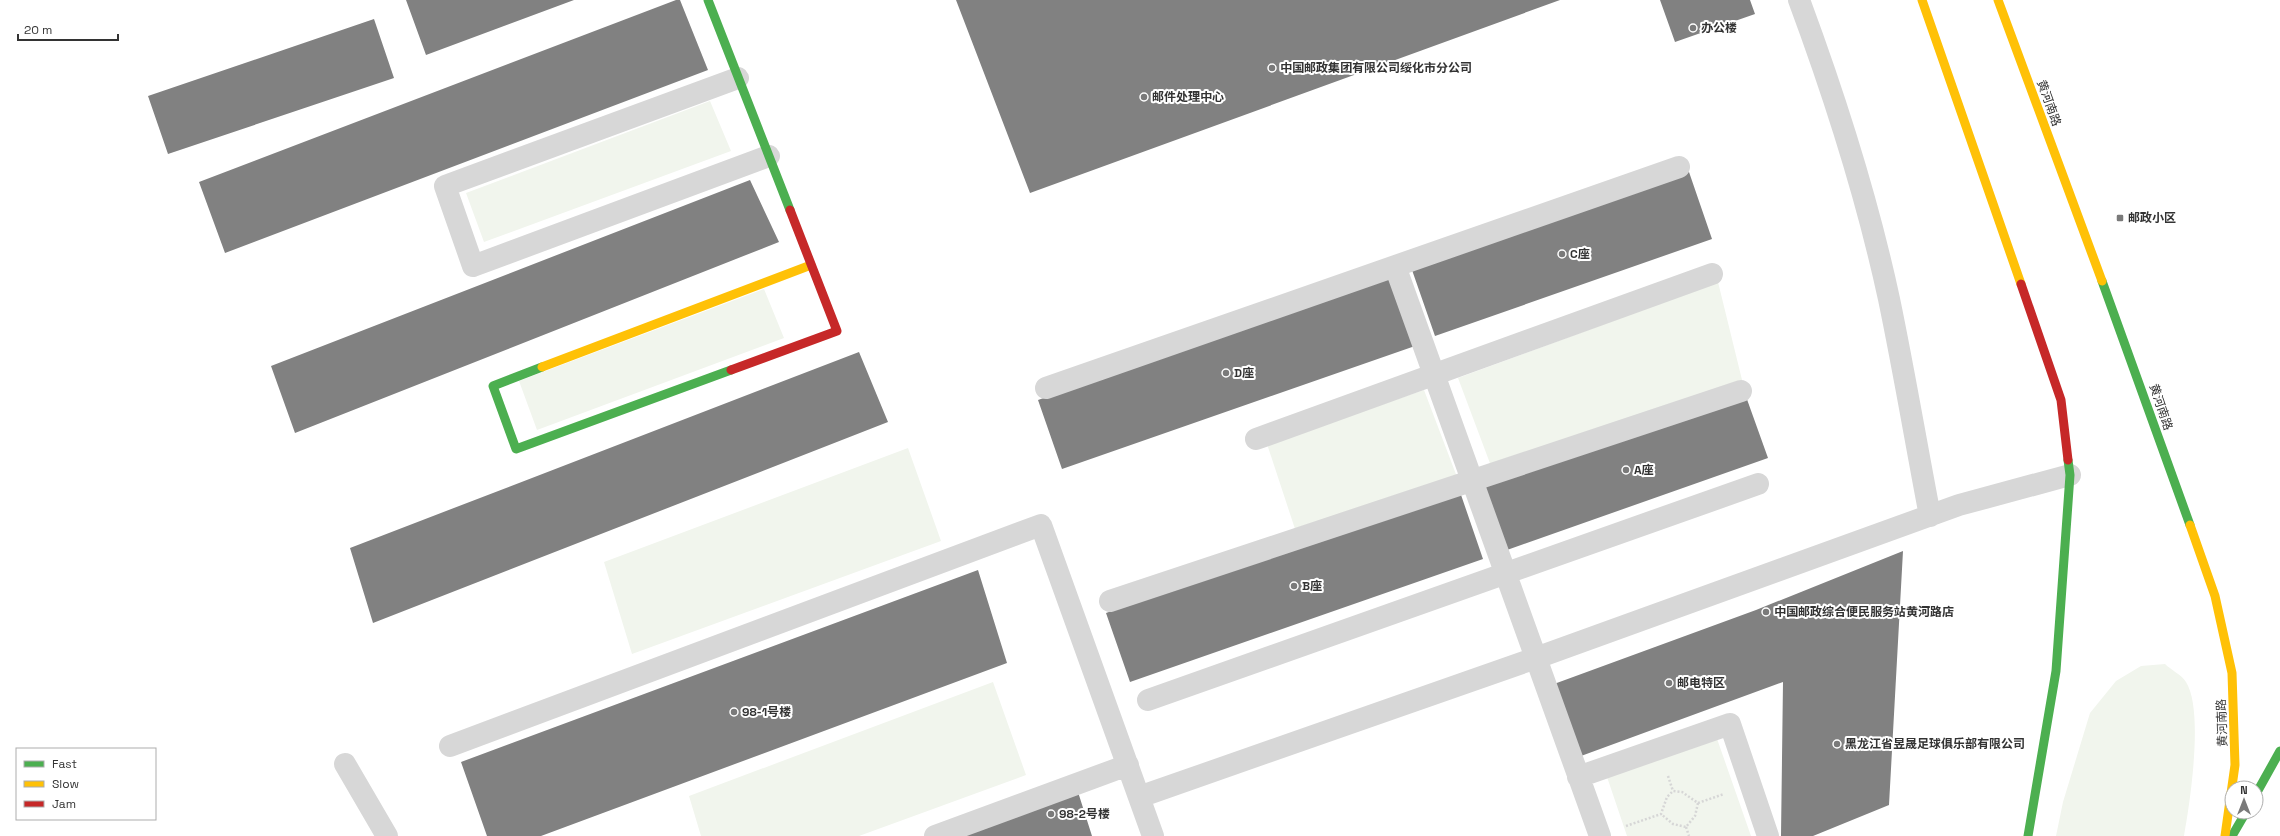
<svg xmlns="http://www.w3.org/2000/svg" width="2280" height="836" viewBox="0 0 2280 836" font-family="'Space Grotesk','Noto Sans SC',sans-serif">
	<style>
		.green { fill: #f1f5ed }
		.building { fill: #818181 }
		.lines { fill: none; stroke-linecap: round; stroke-linejoin: round }
		.path { stroke: #d6d6d6; stroke-width: 2.5; stroke-dasharray: 2 2; stroke-linecap: butt }
		.street { stroke: #d7d7d7; stroke-width: 22 }
		.fast { stroke: #4caf50; stroke-width: 9 }
		.slow { stroke: #ffc107; stroke-width: 9 }
		.jam { stroke: #c62828; stroke-width: 9 }
		.poi-dot { fill: #7a7a7a; stroke: #fff; stroke-width: 1.5 }
		.labels { text-anchor: middle; dominant-baseline: central; stroke-width: 4; stroke-linejoin: round; paint-order: stroke }
		.poi-label { font-size: 12px; font-weight: bold; fill: #333; stroke: #fff; text-anchor: start }
		.street-label { font-size: 12px; fill: #333; stroke: #fff }
	</style>
	<rect width="100%" height="100%" fill="#fff"/>
	<!-- green -->
	<path class="green" d="M710,101L731,151L484,242L466,193Z
		M1718,282L1744,388L1494,474L1458,378Z
		M764,289L784,338L537,430L519,381Z
		M1424,390L1457,477L1296,532L1267,444Z
		M908,448L941,541L632,654L604,562Z
		M2165,664C2171,670 2182,675 2186,682C2204,710 2190,803 2184,836H2056L2063,802L2090,713L2116,681L2141,666Z
		M993,682L1026,775L859,836H701L689,796Z
		M1715,733L1751,836H1627L1606,774Z"/>
	<!-- building -->
	<path class="building" d="M406,0H574L426,55Z
		M676,0H680L708,70L225,253L199,182Z
		M956,0H1560L1030,193Z
		M1660,0H1750L1755,14L1675,42Z
		M374,19L394,78L168,154L148,96Z
		M1689,172L1712,239L1435,336L1412,270Z
		M750,180L779,242L295,433L271,366Z
		M1390,276L1415,346L1062,469L1038,400Z
		M859,352L888,422L373,623L350,548Z
		M1744,391L1768,458L1507,550L1484,483Z
		M1459,489L1483,559L1130,682L1106,613Z
		M1903,551L1889,805L1813,836H1781L1783,682L1581,756L1554,684L1756,610Z
		M978,570L1007,663L541,836H487L461,762Z
		M1078,792L1092,836H959Z"/>
	<g class="lines">
		<!-- path -->
		<path class="path" d="M1668,776L1673,791
			M1698,803L1724,794
			M1626,826L1661,814L1667,797L1673,791L1682,792L1698,803L1695,816L1686,827L1673,824L1661,814
			M1686,827L1689,836"/>
		<!-- street -->
		<path class="street" d="M1799,0C1835,97 1867,197 1889,299C1904,371 1916,443 1930,516
			M738,78L445,186L473,266L769,156
			M1395,266L1600,836
			M1046,388L1679,167
			M1256,439L1712,274
			M1110,601L1741,391
			M1148,700L1758,484
			M450,746L1041,525L1153,836
			M345,764L387,836
			M1578,777L1730,724L1768,836
			M1139,797L1536,658L1959,505L2070,475
			M935,836L1128,765"/>
		<!-- fast -->
		<path class="fast" d="M708,0L790,210
			M2102,281L2190,525
			M542,367L493,386L516,449L731,370
			M2256,794L2280,751
			M2028,836L2056,671L2070,475L2068,460
			M2232,836L2246,812"/>
		<!-- slow -->
		<path class="slow" d="M1922,0L2021,284
			M1998,0L2102,281
			M542,367L811,265
			M2190,525L2215,596L2232,673L2235,765L2225,836"/>
		<!-- jam -->
		<path class="jam" d="M2021,284L2061,400L2068,460
			M731,370L837,331L790,210"/>
	</g>
	<!-- markers -->
	<g class="poi-dot">
		<circle cx="1693" cy="28" r="4"/>
		<circle cx="1272" cy="68" r="4"/>
		<circle cx="1144" cy="97" r="4"/>
		<rect x="2116" y="214" width="8" height="8" rx="2"/>
		<circle cx="1562" cy="254" r="4"/>
		<circle cx="1226" cy="373" r="4"/>
		<circle cx="1626" cy="470" r="4"/>
		<circle cx="1294" cy="586" r="4"/>
		<circle cx="1766" cy="612" r="4"/>
		<circle cx="1669" cy="683" r="4"/>
		<circle cx="734" cy="712" r="4"/>
		<circle cx="1837" cy="744" r="4"/>
		<circle cx="1051" cy="814" r="4"/>
	</g>
	<g class="labels">
		<!-- poi labels -->
		<g class="poi-label">
			<text x="1701" y="28">办公楼</text>
			<text x="1280" y="68">中国邮政集团有限公司绥化市分公司</text>
			<text x="1152" y="97">邮件处理中心</text>
			<text x="2128" y="218">邮政小区</text>
			<text x="1570" y="254">C座</text>
			<text x="1234" y="373">D座</text>
			<text x="1634" y="470">A座</text>
			<text x="1302" y="586">B座</text>
			<text x="1774" y="612">中国邮政综合便民服务站黄河路店</text>
			<text x="1677" y="683">邮电特区</text>
			<text x="742" y="712">98-1号楼</text>
			<text x="1845" y="744">黑龙江省昱晟足球俱乐部有限公司</text>
			<text x="1059" y="814">98-2号楼</text>
		</g>
		<!-- street labels -->
		<g class="street-label">
			<text transform="translate(2049 103) rotate(70)">黄河南路</text>
			<text transform="translate(2161 407) rotate(71)">黄河南路</text>
			<text transform="translate(2222 723) rotate(-92)">黄河南路</text>
		</g>
	</g>
	<!-- legend -->
	<rect x="16" y="748" width="140" height="72" fill="#ffffff" stroke="#adadad"/>
	<rect x="24" y="761" width="20" height="6" fill="#4caf50" stroke="#adadad"/>
	<text x="52" y="768" font-size="12" fill="#333333">Fast</text>
	<rect x="24" y="781" width="20" height="6" fill="#ffc107" stroke="#adadad"/>
	<text x="52" y="788" font-size="12" fill="#333333">Slow</text>
	<rect x="24" y="801" width="20" height="6" fill="#c62828" stroke="#adadad"/>
	<text x="52" y="808" font-size="12" fill="#333333">Jam</text>
	<!-- north arrow -->
	<g transform="translate(2244 800)"><circle r="19" fill="#ffffff" stroke="#adadad"/>
	<path d="M0-3L7 15L0 10L-7 15Z" fill="#7a7a7a"/>
	<text y="-6" font-size="11" font-weight="bold" text-anchor="middle" fill="#333333">N</text>
	</g>
	<!-- scale -->
	<path d="M18 34v6h100v-6" fill="none" stroke="#333333" stroke-width="2"/>
	<text x="24" y="34" font-size="12" fill="#333333" stroke="#ffffff" stroke-width="3" paint-order="stroke">20 m</text>
</svg>
